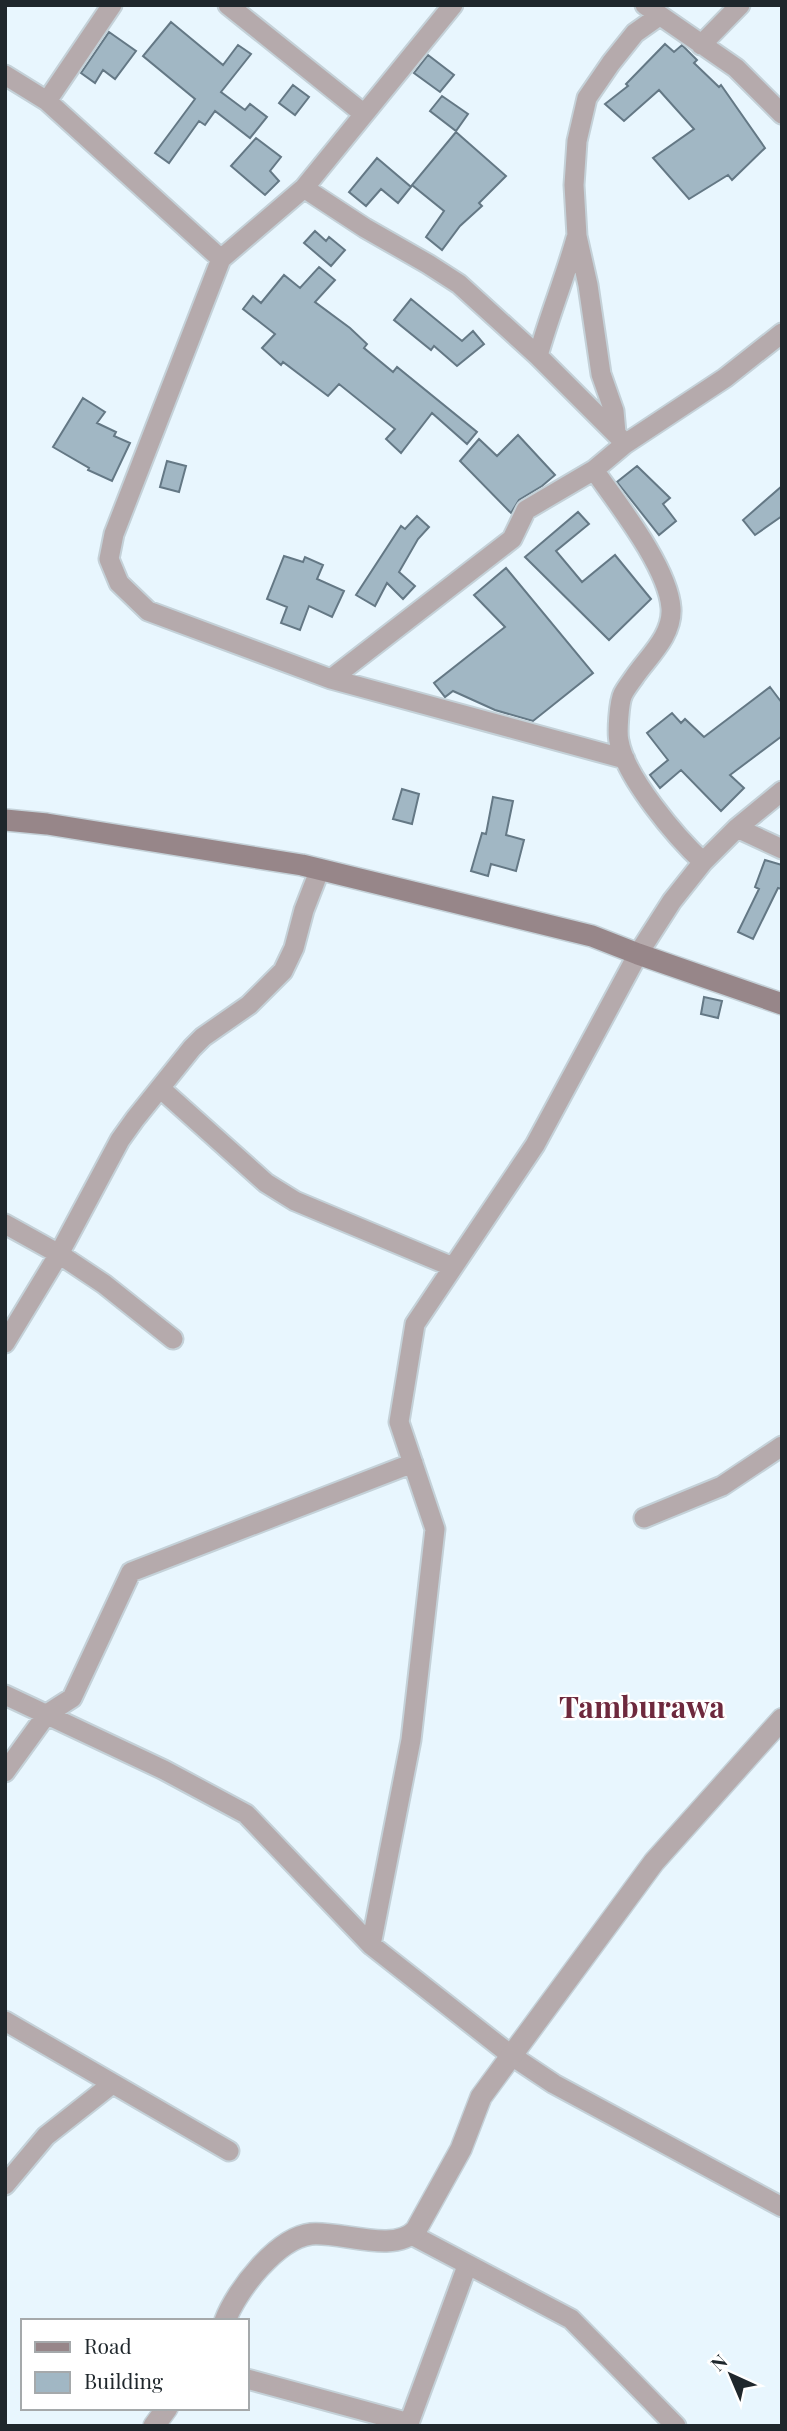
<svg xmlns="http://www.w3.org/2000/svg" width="787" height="2431" viewBox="0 0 787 2431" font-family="'Playfair Display',serif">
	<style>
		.building { fill: #a1b7c4; stroke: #647885; stroke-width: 2 }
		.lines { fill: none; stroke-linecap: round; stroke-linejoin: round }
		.minor-casing { stroke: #c4d1d8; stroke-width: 23 }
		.tertiary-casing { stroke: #c4d1d8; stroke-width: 24 }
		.secondary-casing { stroke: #c4d1d8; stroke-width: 24 }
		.minor { stroke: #b5aaac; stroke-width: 19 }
		.tertiary { stroke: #b5aaac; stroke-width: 21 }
		.secondary { stroke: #978689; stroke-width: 21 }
		.labels { text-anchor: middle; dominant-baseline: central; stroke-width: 5; stroke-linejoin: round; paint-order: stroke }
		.district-label { font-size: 30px; font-weight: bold; fill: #6e293d; stroke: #fff }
	</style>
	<rect width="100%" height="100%" fill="#e8f6fe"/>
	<!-- building -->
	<path class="building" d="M171,22L223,65L238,45L251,54L221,92L245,110L250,104L267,117L250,138L215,111L205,125L199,121L169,163L155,153L195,99L143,56Z
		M109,32L136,51L115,79L103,70L95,83L81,73Z
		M665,44L674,52L682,45L697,60L694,63L719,87L721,85L765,148L732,180L728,175L689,199L653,158L694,129L659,90L624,121L605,104L628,86L626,84Z
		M428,55L454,75L440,92L414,73Z
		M293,85L309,97L295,115L279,103Z
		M442,96L468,114L456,131L430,111Z
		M456,132L506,176L479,203L482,206L460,226L442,250L426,237L444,211L412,185Z
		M256,138L281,157L270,171L279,181L265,195L231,166Z
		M377,158L411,187L398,203L381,189L366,206L349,192Z
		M315,231L326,241L329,237L345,250L331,266L304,243Z
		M319,267L335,280L315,302L350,328L367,344L364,348L393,372L397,367L477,432L467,444L432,413L401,453L386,439L395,429L339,384L328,396L283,362L281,365L262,348L275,334L243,309L253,296L261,303L284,275L300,288Z
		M411,299L462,341L473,331L484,344L457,366L434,346L431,350L394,320Z
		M83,398L105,412L97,423L116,432L114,436L130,443L112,481L88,470L89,468L53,447Z
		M518,435L555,475L542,486L519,500L511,513L460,461L479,439L497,456Z
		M167,461L186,466L179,492L160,487Z
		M637,466L670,498L663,504L676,521L659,535L617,482Z
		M782,486V516L755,535L743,520Z
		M578,512L589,524L556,551L582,582L615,555L651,599L609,640L525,557Z
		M417,516L429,527L418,539L399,572L415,586L403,599L387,583L375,606L356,595L401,526L405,529Z
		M284,556L303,562L305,557L323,565L317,579L344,591L332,617L309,606L300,630L281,623L287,607L267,599Z
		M506,568L593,673L533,721L495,710L453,691L445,697L434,683L505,627L474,595Z
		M770,687L782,703V736L730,775L744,788L721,811L681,770L660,788L650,775L668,760L647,733L672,713L681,723L685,719L704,737Z
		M402,789L419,794L412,824L393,819Z
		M493,797L513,801L506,835L524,840L516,871L491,864L488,876L471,871L482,833L486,834Z
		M765,860L782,865V889L778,888L753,939L738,932L759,889L755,887Z
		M704,997L722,1001L718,1018L701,1014Z"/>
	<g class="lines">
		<defs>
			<path id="minor" d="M228,5L364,114
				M645,5L736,68L782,114
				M701,45L740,5
				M5,75L47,101L221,259L304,188L453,5
				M47,101L112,5
				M304,188L365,228L428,264L459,284L538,356L620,438
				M221,259L114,534L109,559L119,583L148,611L331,679L625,759
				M538,356C549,316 565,278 576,238
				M616,433L614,411L601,374L588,285L577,236L574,185L577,141L587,98L611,63L635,33L659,16
				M594,470C617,503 668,567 671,608C673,635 649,656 635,676C631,682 626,688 623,694C619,702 617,733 619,741C625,777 677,838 703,862
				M331,679L512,539L526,510L594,470L625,444L725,378L782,333
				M737,828L782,849
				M160,1088L266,1183L295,1201L453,1267
				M5,1224L59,1254L104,1284L173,1339
				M5,1343L59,1254L120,1140L135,1119L192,1048L203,1037L249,1005L283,971L294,948L304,910L320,869
				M644,1518L722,1486L782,1446
				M5,1695L164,1770L246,1814L371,1945L512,2056L554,2084L782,2207
				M5,1772L47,1714L72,1698L131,1572L413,1463
				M371,1945L411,1740L435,1529L399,1422L415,1324L535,1145L638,954L672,901L703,862L737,828L782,791
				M5,2021L229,2151
				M5,2185L46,2136L112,2084
				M412,2235L571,2319L676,2426
				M247,2379L409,2423
				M410,2426L409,2423L467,2266"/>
			<path id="tertiary" d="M225,2321C236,2291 277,2238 311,2234C341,2231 394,2254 416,2230L461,2149L481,2097L654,1862L782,1719
				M154,2426L167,2408"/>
			<path id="secondary" d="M5,820L47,824L302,865L592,936L638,954L782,1004"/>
		</defs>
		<!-- minor casing -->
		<use href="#minor" class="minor-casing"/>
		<!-- tertiary casing -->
		<use href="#tertiary" class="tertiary-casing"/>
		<!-- secondary casing -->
		<use href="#secondary" class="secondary-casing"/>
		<!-- minor -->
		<use href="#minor" class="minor"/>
		<!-- tertiary -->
		<use href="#tertiary" class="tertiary"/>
		<!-- secondary -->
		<use href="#secondary" class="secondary"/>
	</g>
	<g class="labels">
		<!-- district labels -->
		<g class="district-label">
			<text x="642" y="1706">Tamburawa</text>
		</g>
	</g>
	<!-- border -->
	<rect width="787" height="2431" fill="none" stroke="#1f272c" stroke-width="14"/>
	<!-- legend -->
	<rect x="21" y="2319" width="228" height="91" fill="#ffffff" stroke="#a5a9ab" stroke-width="2"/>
	<rect x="35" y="2342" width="35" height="10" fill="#978689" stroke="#a5a9ab" stroke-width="2"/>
	<text x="84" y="2354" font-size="21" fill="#1f272c">Road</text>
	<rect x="35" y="2372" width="35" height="21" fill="#a1b7c4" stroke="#a5a9ab" stroke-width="2"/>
	<text x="84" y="2389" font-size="21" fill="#1f272c">Building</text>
	<!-- north arrow -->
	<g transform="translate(731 2375) rotate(316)" stroke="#ffffff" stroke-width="5" paint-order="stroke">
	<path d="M0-5L12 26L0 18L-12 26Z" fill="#1f272c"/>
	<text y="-10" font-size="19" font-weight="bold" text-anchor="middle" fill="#1f272c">N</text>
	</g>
</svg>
